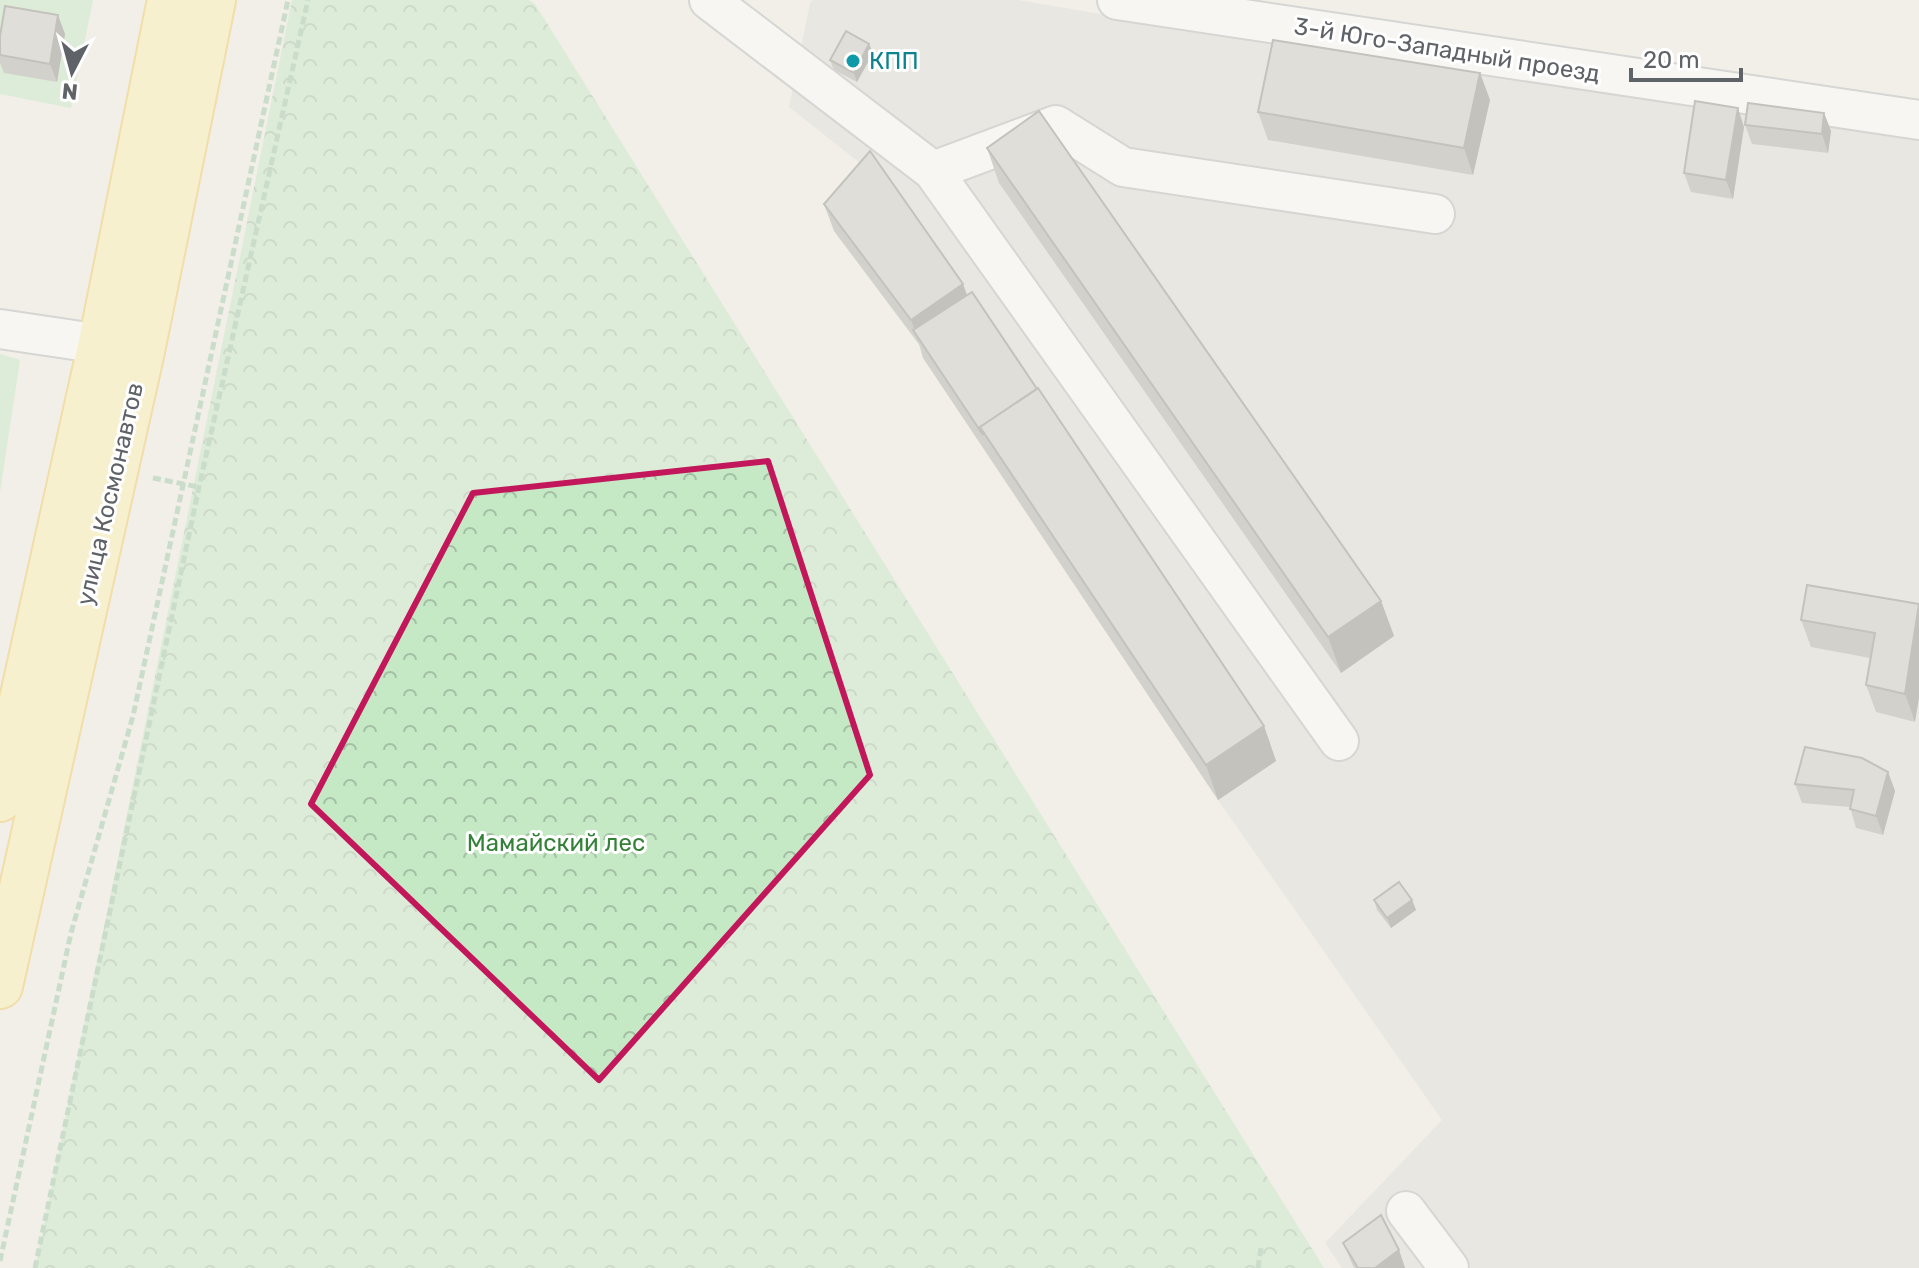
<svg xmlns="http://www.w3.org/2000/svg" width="1919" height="1268" viewBox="0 0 1919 1268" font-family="Rubik,sans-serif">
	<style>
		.industrial { fill: #e0deda }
		.green { fill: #c5e8c5 }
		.forest { fill: url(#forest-crowns) }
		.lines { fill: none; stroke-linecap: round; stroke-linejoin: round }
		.minor-casing { stroke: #b5b8bc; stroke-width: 42 }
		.major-casing { stroke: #f2c960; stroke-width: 48 }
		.path { stroke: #9cc7a9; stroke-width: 5; stroke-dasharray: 8 4; stroke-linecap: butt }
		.minor { stroke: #fff; stroke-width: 38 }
		.major { stroke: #fff2af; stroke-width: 44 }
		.wall { fill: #afaea9 }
		.shaded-wall { fill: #8f8d8a }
		.building { fill: #cccac5; stroke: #8f8d8a; stroke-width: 2 }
		.marked { fill: none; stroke: #c2185b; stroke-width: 6; stroke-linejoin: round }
		.culture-dot { fill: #0f9aa8; stroke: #fff; stroke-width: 3 }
		.labels { text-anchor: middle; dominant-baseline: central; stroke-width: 6; stroke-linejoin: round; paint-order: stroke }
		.street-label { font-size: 24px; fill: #5f6368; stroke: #fff }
		.culture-label { font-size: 24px; fill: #0d838f; stroke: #fff; text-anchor: start }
		.park-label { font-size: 24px; fill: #348238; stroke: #fff }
	</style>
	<defs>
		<pattern id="forest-crowns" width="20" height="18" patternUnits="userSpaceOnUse" patternTransform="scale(2)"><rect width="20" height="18" fill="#c5e8c5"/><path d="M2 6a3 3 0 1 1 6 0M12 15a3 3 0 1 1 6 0" fill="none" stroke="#a3c0a4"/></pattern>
	</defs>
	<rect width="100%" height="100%" fill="#f1efe8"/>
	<!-- industrial -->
	<path class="industrial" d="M813,0H1018L1277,44L1919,135V1268H1342L1325,1243L1442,1120L1218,800L923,358L921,348L834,231L880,179L789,107L810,3Z"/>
	<!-- green -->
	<path class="green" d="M0,0H93L71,108L0,94Z
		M0,354L20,360L0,492Z"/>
	<!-- forest -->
	<path class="forest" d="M292,0H529L535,4L1324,1268H35Z"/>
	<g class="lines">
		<defs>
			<path id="minor" d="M709,0L933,171L1339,741
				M1117,0L1919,120
				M933,171L1056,125L1123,167L1435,214
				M0,329L128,348
				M1406,1211L1449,1268"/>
			<path id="major" d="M0,799L101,343L170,0
				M0,986L142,351L213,0"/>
		</defs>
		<!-- minor casing -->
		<use href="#minor" class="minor-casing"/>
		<!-- major casing -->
		<use href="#major" class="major-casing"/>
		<!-- path -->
		<path class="path" d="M153,478L199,487
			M0,1261L71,933L133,716L288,0
			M35,1268L199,487L308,0
			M1258,1268L1261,1248"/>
		<!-- minor -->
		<use href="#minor" class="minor"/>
		<!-- major -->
		<use href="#major" class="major"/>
	</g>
	<!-- wall -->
	<path class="wall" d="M65,34L57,82L4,73L0,63V36Z
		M869,44L873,53L857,82L834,70L830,60Z
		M1480,73L1490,100L1473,175L1268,140L1258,112Z
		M1824,113L1831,131L1828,153L1752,144L1745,125Z
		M1744,127L1733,199L1691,192L1684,173Z
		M987,148L1381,601L1394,636L1341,673L999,183Z
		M824,204L967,295L1264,726L1276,761L1218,800L923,358L919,344L834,231Z
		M1919,604L1915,722L1876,712L1866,685L1870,658L1811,647L1801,620Z
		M1888,772L1895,791L1883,835L1856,828L1850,807L1802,803L1795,784Z
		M1374,900H1412L1416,910L1391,928L1377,910Z
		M1343,1243L1399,1250L1405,1268H1354Z"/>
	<!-- shaded-wall -->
	<path class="shaded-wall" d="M58,15L65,34L57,82L50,64Z
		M869,44L873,53L857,82L854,73Z
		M1480,73L1490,100L1473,175L1464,148Z
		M1738,108L1744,127L1733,199L1726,180Z
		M1824,113L1831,131L1828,153L1822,134Z
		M963,284L973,311L916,334L911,320Z
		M1381,601L1394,636L1341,673L1328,637Z
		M1919,609V698L1915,722L1905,694Z
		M1264,726L1276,761L1218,800L1206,765Z
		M1888,772L1895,791L1883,835L1876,816Z
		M1412,900L1416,910L1391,928L1387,918Z
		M1399,1250L1405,1268H1375Z"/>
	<!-- building -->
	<path class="building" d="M5,6L58,15L50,64L0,55V36Z
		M846,31L869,44L854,73L830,60Z
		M1273,40L1480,73L1464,148L1258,112Z
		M1695,101L1738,108L1726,180L1684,173Z
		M1748,103L1824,113L1822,134L1745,125Z
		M1039,111L1381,601L1328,637L987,148Z
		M870,151L963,284L911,320L824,204Z
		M972,292L1037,389L980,427L983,435L913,330Z
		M1038,388L1264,726L1206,765L980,427Z
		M1807,585L1919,604L1905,694L1866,685L1875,633L1801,620Z
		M1805,747L1862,758L1888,772L1876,816L1850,809L1854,790L1795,784Z
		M1399,882L1412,900L1387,918L1374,900Z
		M1381,1215L1399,1250L1375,1268H1358L1343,1243Z"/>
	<!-- marked area -->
	<path d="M0 0H1919V1268H0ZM768,461L870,775L599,1080L311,804L473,493Z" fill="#f1efe8" fill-opacity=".55" fill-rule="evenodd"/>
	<path class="marked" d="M768,461L870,775L599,1080L311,804L473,493Z"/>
	<!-- markers -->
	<circle class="culture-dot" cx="853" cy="61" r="8"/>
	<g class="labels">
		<!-- street labels -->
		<g class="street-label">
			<text transform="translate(1447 50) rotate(9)">3-й Юго-Западный проезд</text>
			<text transform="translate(110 494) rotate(-77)">улица Космонавтов</text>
		</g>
		<!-- culture labels -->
		<g class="culture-label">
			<text x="869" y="61">КПП</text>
		</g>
		<!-- park labels -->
		<g class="park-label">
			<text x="556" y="843">Мамайский лес</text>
		</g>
	</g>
	<!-- north arrow -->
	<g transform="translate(72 72) rotate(186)" stroke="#ffffff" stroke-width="6" paint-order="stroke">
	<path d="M0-6L14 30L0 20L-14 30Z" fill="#5f6368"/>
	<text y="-12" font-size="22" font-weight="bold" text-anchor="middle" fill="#5f6368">N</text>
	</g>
	<!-- scale -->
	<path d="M1631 68v12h110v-12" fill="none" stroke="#5f6368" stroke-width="4"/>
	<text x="1643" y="68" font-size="24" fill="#5f6368" stroke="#ffffff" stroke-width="6" paint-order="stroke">20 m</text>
</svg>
